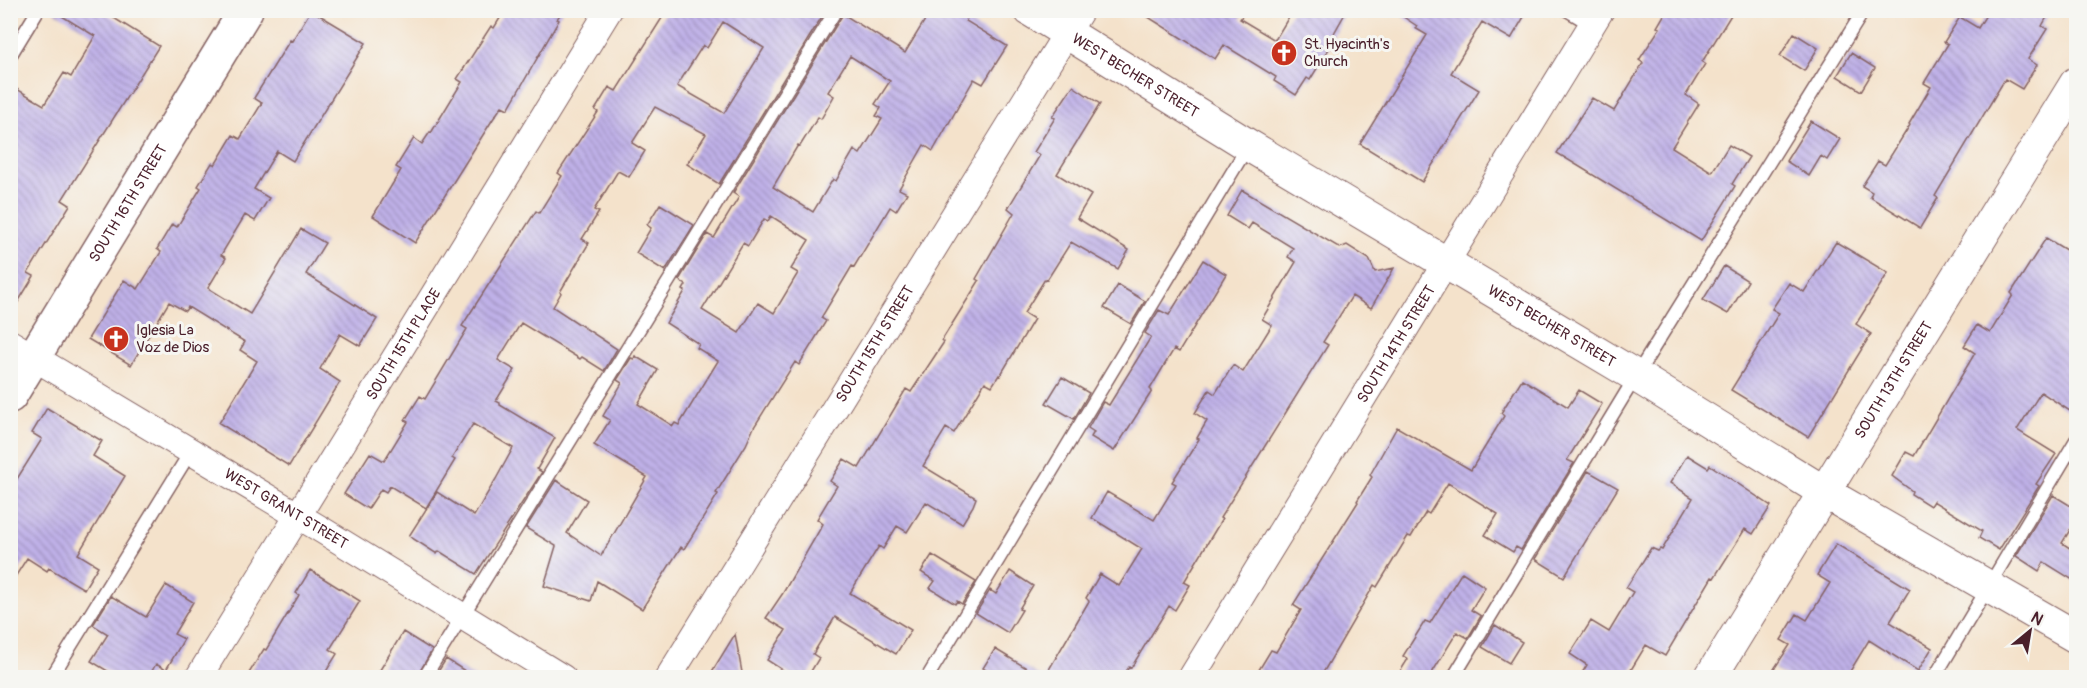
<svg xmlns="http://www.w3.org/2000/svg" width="2087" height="688" viewBox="0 0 2087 688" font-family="Pangolin,sans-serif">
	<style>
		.building { fill: url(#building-back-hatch); fill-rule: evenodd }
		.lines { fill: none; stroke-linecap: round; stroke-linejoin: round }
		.service-casing { stroke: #866363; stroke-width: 15 }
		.minor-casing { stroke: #866363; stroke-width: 28 }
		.tertiary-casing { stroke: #866363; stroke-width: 34 }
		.secondary-casing { stroke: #866363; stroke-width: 36 }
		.service { stroke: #fff; stroke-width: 12 }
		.minor { stroke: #fff; stroke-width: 26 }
		.tertiary { stroke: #fff; stroke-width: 32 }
		.secondary { stroke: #fff; stroke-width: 33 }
		.labels { text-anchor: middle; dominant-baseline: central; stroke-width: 6; stroke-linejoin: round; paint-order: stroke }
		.poi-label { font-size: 15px; fill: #4a1f2b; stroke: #f6f6f2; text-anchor: start }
		.street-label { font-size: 15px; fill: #4a1f2b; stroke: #f6f6f2 }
	</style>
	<defs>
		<pattern id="building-back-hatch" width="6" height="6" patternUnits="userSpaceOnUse" patternTransform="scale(1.5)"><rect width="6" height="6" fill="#bfb1e8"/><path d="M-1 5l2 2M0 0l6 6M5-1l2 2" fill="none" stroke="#9d8fbc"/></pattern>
	</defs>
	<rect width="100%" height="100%" fill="#f6f6f2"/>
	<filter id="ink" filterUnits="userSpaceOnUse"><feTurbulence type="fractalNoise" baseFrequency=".0167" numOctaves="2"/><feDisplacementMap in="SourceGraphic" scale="12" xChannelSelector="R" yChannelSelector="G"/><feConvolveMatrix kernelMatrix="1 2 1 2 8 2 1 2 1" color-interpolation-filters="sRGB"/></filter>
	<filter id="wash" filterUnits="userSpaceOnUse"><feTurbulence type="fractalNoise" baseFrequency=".008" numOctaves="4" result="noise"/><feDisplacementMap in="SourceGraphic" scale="24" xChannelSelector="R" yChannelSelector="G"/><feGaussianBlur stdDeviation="1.35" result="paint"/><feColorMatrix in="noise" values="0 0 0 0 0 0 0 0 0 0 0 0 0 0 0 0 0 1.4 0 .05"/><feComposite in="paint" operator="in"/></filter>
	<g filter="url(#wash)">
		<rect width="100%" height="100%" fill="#f4e2cb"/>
		<g id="blocks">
			<!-- building -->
			<path class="building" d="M52,10H101L159,46L62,200L70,205L28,273L34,276L10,315V85L44,105L64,73L71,77L95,36Z
				M311,10L366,43L293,161L277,151L254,189L269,198L255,221L245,215L221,255L226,258L208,288L250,314L301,229L325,243L306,274L377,319L360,346L340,334L320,369L340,382L289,466L219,423L257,361L240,350L245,342L188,307L185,311L169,302L131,365L88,339L124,280L138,289L161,252L157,249L172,224L177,227L201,188L198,186L212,163L215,165L233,135L240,139L262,103L254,98L290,40L292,41Z
				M505,10H563L557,19L559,20L508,109L502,106L493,119L415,243L373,216L401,170L396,167L414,138L422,144L430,132L431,133L462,82L457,79L491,26L494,28Z
				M667,10H826L719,184L687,164L706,134L655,107L632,143L645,151L629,177L618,171L594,210L599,212L582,239L589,243L560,292L561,293L553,307L617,349L604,371L582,357L580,359L521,323L498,360L515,370L496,401L500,403V405L555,438L537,469L542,472L476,574L439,551L437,554L409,536L437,492L474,516L496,479L513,448L473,424L452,458L455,460L426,508L390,486L386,492L381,489L368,509L344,494L370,453L384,461L408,422L405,420L420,396L425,399L467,329L462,326L476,304L536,211L539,213L562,176L558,173L598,112L595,110L609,87L616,91ZM723,22L764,48L724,113L677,86L703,45L707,48Z
				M931,10H955L967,18L966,21L1007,46L983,84L974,79L933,151L924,145L899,189L907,193L896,211L890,207L854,267L852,266L821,318L826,321L799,365L795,362L754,427L746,445L716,493L718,494L684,549L681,547L642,609L597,581L591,601L544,586L556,546L526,528L556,480L587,500L567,533L601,556L647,477L594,445L610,420L603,416L622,383L617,380L631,358L634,359L635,356L658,370L638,404L673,426L675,423L679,425L718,361L697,348L699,344L666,323L685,291L683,290L686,285L679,280L707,234L714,238L739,197L733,193L843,14L905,53ZM850,56L890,81L875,104L881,108L876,116L882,119L860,154L854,150L836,181L833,179L813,212L773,187L798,145L800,146L818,117L821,119L834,96L828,92ZM771,216L809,240L791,269L798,273L774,313L758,303L739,333L702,310L743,243L748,246L764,219L768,221Z
				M1137,10H1246L1240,19L1275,40L1293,10H1347L1333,35V42L1310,80L1307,78L1296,95L1274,81L1276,77L1224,45L1215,59Z
				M1393,10H1528L1511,39L1482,22L1451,73L1479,90L1422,182L1360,144L1427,35L1415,28L1417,26Z
				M1667,10H1734L1702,62L1705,64L1686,95L1699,104L1672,147L1712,172L1729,145L1749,157L1732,184L1735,186L1701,241L1557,153L1592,98L1614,111L1643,63L1639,60L1660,28L1657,27Z
				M1989,10H2051L2042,26L2047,29L2028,59L2037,65L2022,89L2005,79L1935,196L1938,198L1920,228L1870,197L1872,192L1862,186L1878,161L1885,165L1910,125L1909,124L1931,87L1924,83L1948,44L1944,42L1960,17L1978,28Z
				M1794,33L1818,48L1804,71L1780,56Z
				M1851,53L1875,68L1861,91L1837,76Z
				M1073,86L1100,104L1057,174L1091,195L1077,218L1129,250L1118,269L1071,242L1047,280L1045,279L1024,313L1034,319L1000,376L999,375L992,386L985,382L954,433L946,428L923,466L976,498L973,506L962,524L926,502L907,532L897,526L883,549L879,546L850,593L911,630L896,654L835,617L813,654L819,658L807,678H795L767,660L786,630L766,618L783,593L823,524L817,519L837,486L830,481L844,459L859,468L906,389L911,392L944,342L942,340L979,281L976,279L1014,213L1008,208L1040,155L1034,152L1055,118L1052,117Z
				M1811,121L1840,139L1827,160L1821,156L1809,176L1786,161Z
				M1242,190L1340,248L1347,245L1369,259L1375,272L1394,268L1371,308L1352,296L1323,342L1328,345L1220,518L1222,519L1184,582L1190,585L1175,610L1169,606L1131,668L1129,667L1122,678H1044L1089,601L1086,598L1100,574L1119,586L1142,549L1092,518L1107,492L1154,520L1176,484L1172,482L1199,439L1197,438L1207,421L1195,413L1209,390L1215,394L1233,365L1243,372L1272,325L1262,319L1296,262L1288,257L1293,248L1252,223L1248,229L1227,216Z
				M660,204L694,225L665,271L636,253L651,228L647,225Z
				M2046,238L2076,256V415L2041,392L2017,430L2056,454L2036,484L2039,486L1999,550L1979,538L1982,531L1933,501L1930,506L1911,494L1912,491L1892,476L1906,452L1914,456L1975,353L1964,346L1977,325L1990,333L2013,295L2011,293Z
				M1836,242L1888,273L1856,324L1871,334L1808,437L1731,390L1779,313L1772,309L1789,283L1804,292Z
				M1203,260L1226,274L1179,352L1174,349L1150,389L1152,391L1114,451L1091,437L1094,432L1088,428L1103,402L1109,405L1151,337L1145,333L1159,310L1169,315Z
				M1724,266L1748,281L1728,314L1703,300Z
				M1118,285L1145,301L1131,324L1104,308Z
				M1062,377L1089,393L1074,419L1046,403Z
				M1522,379L1568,407L1579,390L1602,404L1567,460L1574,463L1521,550L1516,547L1513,552L1485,535L1498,514L1448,483L1429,514L1426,512L1411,537L1408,536L1377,587L1374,585L1320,678H1254L1271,650L1276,652L1301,610L1293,605L1358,502L1357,501L1372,477L1370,475L1397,427L1471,470L1504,416L1501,413Z
				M47,408L102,441L93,456L125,476L78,554L98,566L84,589L49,568L47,571L27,558L10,585V490L42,439L32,433Z
				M1687,455L1708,468L1710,465L1771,506L1753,534L1745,529L1714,578L1712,577L1665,656L1646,645L1626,678H1579L1587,665L1570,654L1591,621L1609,632L1633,592L1626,588L1651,548L1658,551L1660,549L1662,550L1693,498L1670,483Z
				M1588,471L1618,488L1564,577L1535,559Z
				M2053,495L2076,509V520L2062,543L2076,552V582L2044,562L2039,571L2016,556Z
				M1836,544L1910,589L1890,622L1932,648L1918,671L1869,640L1846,678H1787L1774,669L1790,645L1781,640L1797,614L1807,620L1830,583L1817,575Z
				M932,555L976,582L962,604L957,601L955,604L930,588L935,581L921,572Z
				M310,570L360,601L330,649L337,654L322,678H246L264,649L266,650L299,595L296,593Z
				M1010,571L1033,586L1019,609L1022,610L1008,633L976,613L990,590L996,594Z
				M1462,572L1485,587L1471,610L1481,616L1468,638L1457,632L1429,678H1396L1408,659L1403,656L1425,621L1430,623Z
				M166,585L193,602L174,634L184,639L166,670L156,664L148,678H119L91,661L108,634L93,625L111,596L146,617Z
				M1495,625L1522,642L1509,663L1482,647Z
				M403,632L432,650L416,678H375Z
				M735,634L743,678H708Z
				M995,649L1043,678H998L983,668Z
				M446,659L476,678H434Z"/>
		</g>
	</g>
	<g filter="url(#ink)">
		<use href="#blocks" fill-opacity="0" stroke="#866363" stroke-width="1.5"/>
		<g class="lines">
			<defs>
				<path id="service" d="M1567,10L1592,25
					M10,56L38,10
					M51,678L191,451
					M424,678L836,10
					M927,678L1248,146
					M1453,678L1636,376L1864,10
					M1934,678L2076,440"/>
				<g id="minor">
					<path id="s1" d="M10,343L317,527L563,678"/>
					<path id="s2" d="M198,678L609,10"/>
					<path id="s3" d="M668,678L1081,10"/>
					<path id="s4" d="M1191,678L1601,10"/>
				</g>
				<g id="tertiary">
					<path id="s5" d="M1030,10L1248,145L1636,376L1824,492L2076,637"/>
					<path id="s6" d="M1710,678L2076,83"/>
				</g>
				<g id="secondary">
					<path id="s7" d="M10,396L246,10"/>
				</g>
			</defs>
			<!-- service casing -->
			<use href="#service" class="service-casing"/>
			<!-- minor casing -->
			<use href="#minor" class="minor-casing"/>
			<!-- tertiary casing -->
			<use href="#tertiary" class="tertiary-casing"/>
			<!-- secondary casing -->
			<use href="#secondary" class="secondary-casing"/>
			<!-- service -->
			<use href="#service" class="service"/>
			<!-- minor -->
			<use href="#minor" class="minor"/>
			<!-- tertiary -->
			<use href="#tertiary" class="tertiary"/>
			<!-- secondary -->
			<use href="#secondary" class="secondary"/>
		</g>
	</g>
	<!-- icons -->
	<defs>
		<symbol id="church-disc" viewBox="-11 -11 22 22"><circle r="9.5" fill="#c8321e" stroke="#f6f6f2"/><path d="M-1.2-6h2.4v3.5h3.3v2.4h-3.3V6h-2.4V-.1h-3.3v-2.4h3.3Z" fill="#fff"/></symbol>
	</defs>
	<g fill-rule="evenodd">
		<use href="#church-disc" x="1269" y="38" width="30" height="30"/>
		<use href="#church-disc" x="101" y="324" width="30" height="30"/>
	</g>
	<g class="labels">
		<!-- poi labels -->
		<g class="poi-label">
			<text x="1304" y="44">St. Hyacinth's<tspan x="1304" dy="17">Church</tspan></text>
			<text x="136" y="330">Iglesia La<tspan x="136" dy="17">Voz de Dios</tspan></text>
		</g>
		<!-- street labels -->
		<g class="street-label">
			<text stroke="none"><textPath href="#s5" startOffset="124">WEST BECHER STREET</textPath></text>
			<text stroke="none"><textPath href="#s7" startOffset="226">SOUTH 16TH STREET</textPath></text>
			<text stroke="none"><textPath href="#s5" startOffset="610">WEST BECHER STREET</textPath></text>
			<text stroke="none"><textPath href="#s2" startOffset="392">SOUTH 15TH PLACE</textPath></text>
			<text stroke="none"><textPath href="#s3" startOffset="393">SOUTH 15TH STREET</textPath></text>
			<text stroke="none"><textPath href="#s4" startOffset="392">SOUTH 14TH STREET</textPath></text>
			<text stroke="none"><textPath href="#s6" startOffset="350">SOUTH 13TH STREET</textPath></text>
			<text stroke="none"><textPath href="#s1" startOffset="322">WEST GRANT STREET</textPath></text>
		</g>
	</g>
	<!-- margin -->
	<rect width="2087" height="688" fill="none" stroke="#f6f6f2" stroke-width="36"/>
	<!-- north arrow -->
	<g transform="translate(2030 631) rotate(30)" stroke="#f6f6f2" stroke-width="4.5" paint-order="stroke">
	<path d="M0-4.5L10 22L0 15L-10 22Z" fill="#4a1f2b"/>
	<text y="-9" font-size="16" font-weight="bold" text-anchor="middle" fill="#4a1f2b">N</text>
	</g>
</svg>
